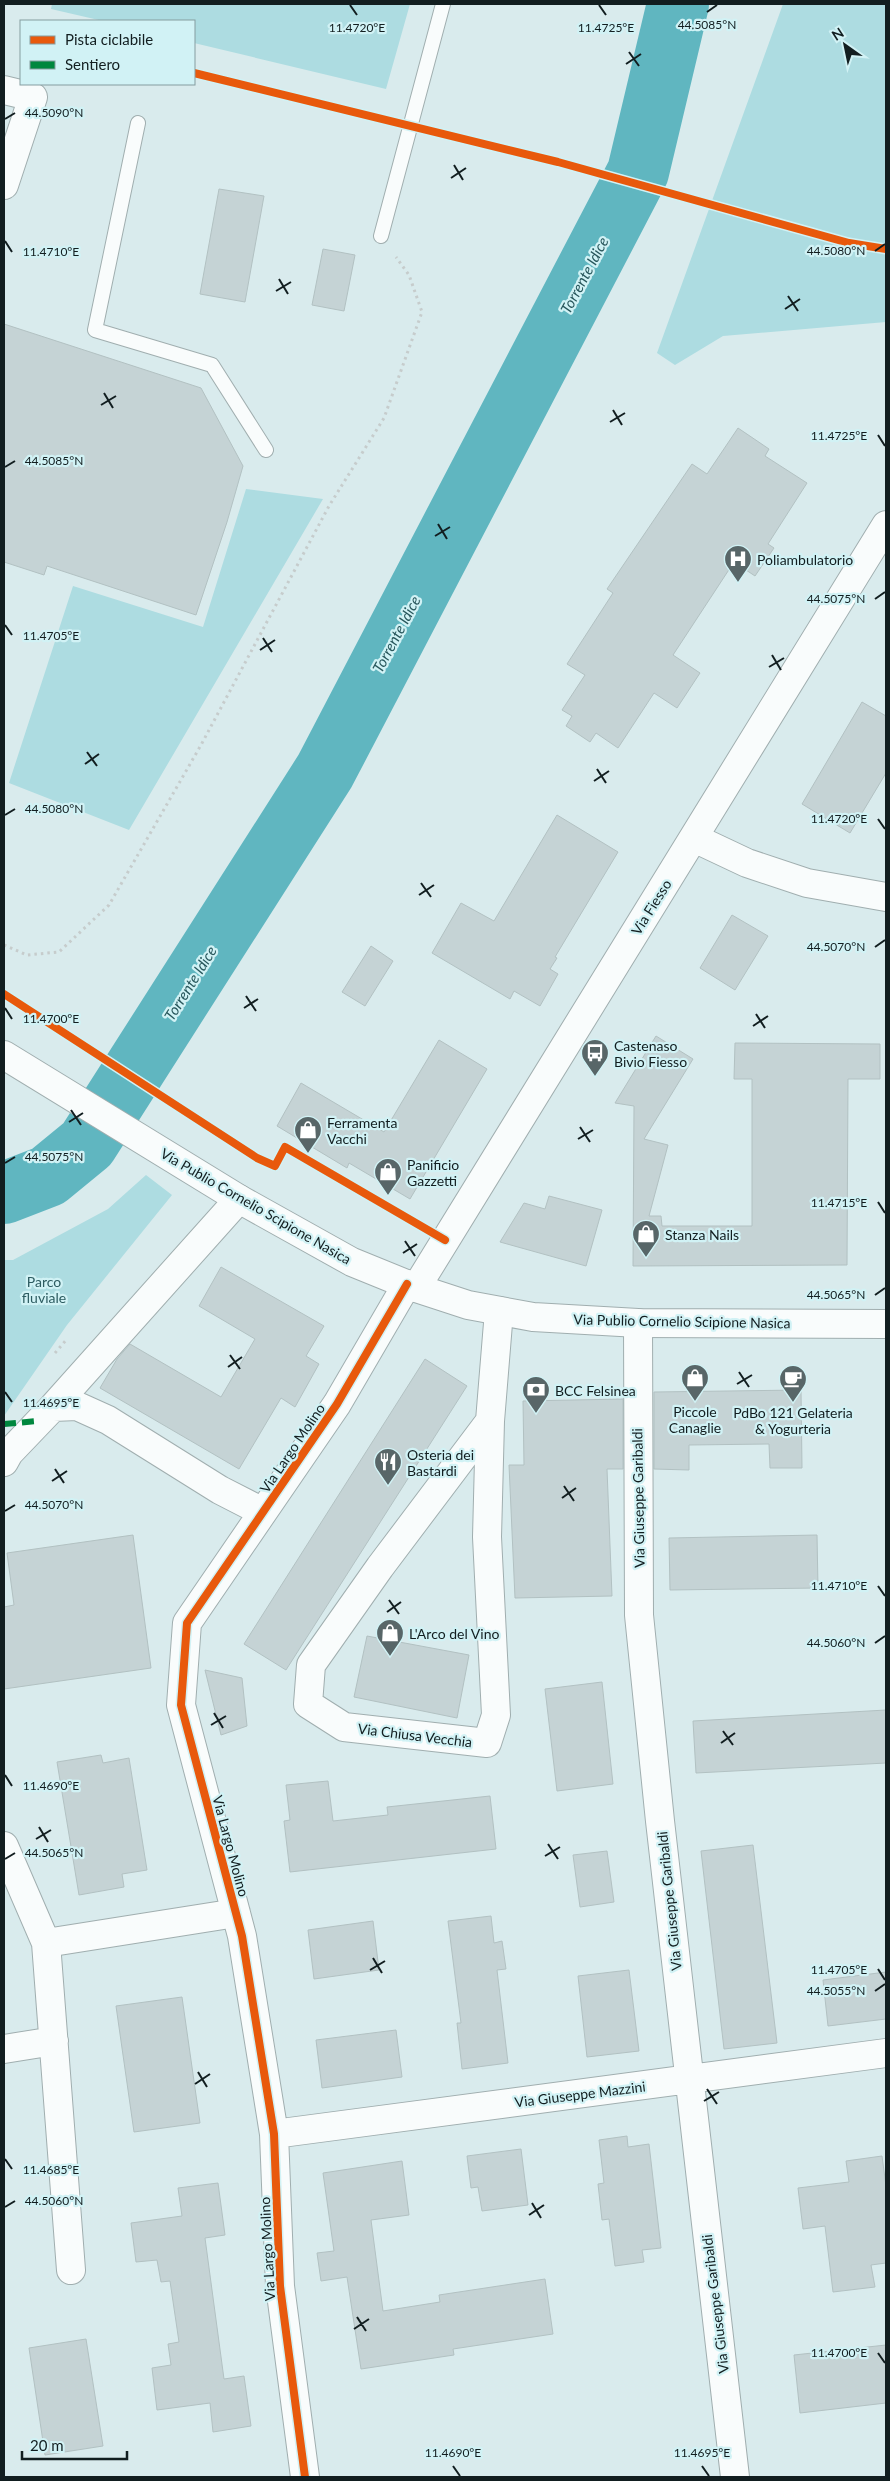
<svg xmlns="http://www.w3.org/2000/svg" width="890" height="2481" viewBox="0 0 890 2481" font-family="Lato,sans-serif">
	<style>
		.green { fill: #addce1 }
		.lines { fill: none; stroke-linecap: round; stroke-linejoin: round }
		.river { stroke: #60b6c0; stroke-width: 62 }
		.building { fill: #c5d3d5; stroke: #b2c1c2 }
		.lane-casing { stroke: #a0aeaf; stroke-width: 16 }
		.street-casing { stroke: #a0aeaf; stroke-width: 30 }
		.secondary-casing { stroke: #a0aeaf; stroke-width: 30 }
		.path { stroke: #c6cccc; stroke-width: 3; stroke-dasharray: 2.5 4; stroke-linecap: butt }
		.lane { stroke: #f9fcfc; stroke-width: 14 }
		.street { stroke: #f9fcfc; stroke-width: 28 }
		.secondary { stroke: #f9fcfc; stroke-width: 28 }
		.quiet { stroke: #00873e; stroke-width: 6; stroke-dasharray: 12 6; stroke-linecap: butt }
		.cycleway-casing { stroke: #d1f2f5; stroke-width: 11 }
		.cycleway { stroke: #e8590c; stroke-width: 8 }
		.ticks { fill: none; stroke: #121e20; stroke-width: 2 }
		.labels { text-anchor: middle; dominant-baseline: central; stroke-width: 4.5; stroke-linejoin: round; paint-order: stroke }
		.poi-label { font-size: 14px; fill: #121e20; stroke: #d1f2f5; text-anchor: start }
		.street-label { font-size: 14px; fill: #121e20; stroke: #d1f2f5 }
		.park-label { font-size: 14px; fill: #2d5c61; stroke: #d1f2f5 }
		.water-label { font-size: 15px; font-style: italic; fill: #28575c; stroke: #d1f2f5 }
		.ticks-label { font-size: 12px; text-anchor: middle; fill: #121e20; stroke: #d1f2f5; stroke-width: 4.5; stroke-linejoin: round; paint-order: stroke }
	</style>
	<rect width="100%" height="100%" fill="#d9ebed"/>
	<!-- green -->
	<path class="green" d="M52,4H410L386,89L194,43V21H103L51,9Z
		M783,4H886V322L723,336L675,365L657,353Z
		M246,489L323,499L129,830L9,783L73,586L203,627Z
		M146,1175L172,1195L67,1325L4,1416V1260H13L108,1209Z"/>
	<g class="lines">
		<!-- river -->
		<path class="river" d="M4,1193L48,1176L87,1144L325,771L638,172L678,4"/>
	</g>
	<!-- building -->
	<path class="building" d="M219,189L264,196L245,302L200,294Z
		M323,249L355,255L344,311L312,305Z
		M4,324L201,388L243,466L227,522L196,615L47,566L44,575L4,562Z
		M738,428L769,449L765,456L807,483L768,544L774,548L755,576L734,562L673,655L700,673L677,708L654,693L618,748L596,733L590,742L566,726L572,716L562,710L585,675L567,664L613,593L607,589L692,464L707,474Z
		M862,702L886,716V773L850,833L802,804Z
		M557,815L618,852L555,957L557,958L550,969L558,974L540,1006L514,991L510,999L432,953L461,903L494,921Z
		M732,915L768,936L735,990L700,968Z
		M371,946L393,961L365,1006L342,992Z
		M656,1036L693,1059L644,1139L668,1145L649,1216H661L662,1226H752V1079H734L735,1043L880,1044V1079H848L847,1265L633,1266L634,1106L615,1103Z
		M439,1040L487,1069L410,1199L349,1163L347,1168L277,1126L301,1083L384,1132Z
		M549,1196L602,1210L586,1266L500,1242L524,1203L545,1209Z
		M221,1267L324,1326L306,1356L319,1364L295,1407L281,1398L239,1469L100,1388L117,1359L130,1344L221,1397L255,1339L199,1306Z
		M425,1359L467,1386L286,1670L244,1644Z
		M801,1390L802,1468H770L769,1444L689,1445V1470L654,1469V1392Z
		M623,1399V1469H607L612,1596L515,1598L509,1465H524L523,1401Z
		M133,1535L151,1668L4,1689V1607L14,1605L7,1553Z
		M817,1535L818,1588L670,1590L669,1538Z
		M367,1636L469,1655L457,1718L354,1697Z
		M205,1670L242,1678L247,1726L221,1735Z
		M602,1682L613,1784L557,1791L545,1689Z
		M886,1710V1763L696,1773L693,1721Z
		M101,1755L103,1763L129,1758L147,1870L122,1874L124,1887L79,1895L57,1762Z
		M328,1781L333,1821L388,1815L387,1807L490,1796L496,1849L290,1872L284,1821L290,1820L286,1785Z
		M753,1845L777,2043L724,2049L701,1851Z
		M607,1851L614,1902L580,1907L573,1855Z
		M491,1916L494,1943L502,1941L506,1969L497,1970L508,2063L462,2069L457,2023H461L448,1921Z
		M373,1921L379,1970L314,1979L308,1930Z
		M629,1970L639,2051L587,2057L578,1976Z
		M886,1972V2019L828,2026L823,1980Z
		M182,1997L200,2123L134,2132L116,2006Z
		M396,2030L402,2077L322,2088L316,2040Z
		M627,2136L628,2147L649,2144L661,2248L642,2250L644,2262L615,2266L609,2219L602,2220L598,2184L604,2183L599,2140Z
		M521,2149L528,2205L482,2211L478,2187L471,2188L467,2156Z
		M882,2156L886,2186V2263L871,2265L875,2287L833,2292L825,2226L803,2229L798,2188L849,2182L846,2161Z
		M402,2161L409,2215L371,2220L383,2311L440,2302L439,2295L545,2279L553,2334L453,2349L454,2355L361,2369L347,2277L321,2281L317,2253L334,2251L323,2173Z
		M218,2183L225,2235L205,2238L224,2379L244,2376L251,2426L213,2432L210,2403L157,2410L152,2368L171,2365L168,2344L179,2342L170,2281L161,2282L157,2260L136,2262L131,2223L182,2216L178,2188Z
		M86,2339L103,2446L45,2455L29,2348Z
		M886,2345V2403L800,2413L794,2355Z"/>
	<g class="lines">
		<defs>
			<path id="lane" d="M138,123L95,330L212,365L266,450
				M381,236L443,4"/>
			<path id="street" d="M4,90L33,97L4,185
				M694,838L747,863L807,883L886,897
				M416,1288L886,525
				M638,1323L639,1615L660,1821L735,2477
				M53,1407L239,1199
				M490,1421L380,1567L311,1665L308,1704L344,1727L487,1743L496,1715L487,1537L490,1421L499,1311
				M4,1462L9,1453L53,1407L77,1406L108,1420L220,1490L263,1512
				M4,1846L46,1943L236,1913
				M46,1943L71,2270
				M4,2049L54,2041
				M274,2134L886,2053
				M305,2477L280,2286L274,2134L242,1936L181,1705L187,1623L337,1404L407,1284"/>
			<path id="secondary" d="M4,1055L239,1199L352,1262L416,1288L468,1305L533,1317L638,1323L886,1324"/>
		</defs>
		<!-- lane casing -->
		<use href="#lane" class="lane-casing"/>
		<!-- street casing -->
		<use href="#street" class="street-casing"/>
		<!-- secondary casing -->
		<use href="#secondary" class="secondary-casing"/>
		<!-- path -->
		<path class="path" d="M4,945L27,955L59,952L109,905L201,745L329,506L384,418L422,312L409,275L396,257
			M55,1353L67,1339"/>
		<!-- lane -->
		<use href="#lane" class="lane"/>
		<!-- street -->
		<use href="#street" class="street"/>
		<!-- secondary -->
		<use href="#secondary" class="secondary"/>
		<!-- quiet -->
		<path class="quiet" d="M4,1424L38,1421"/>
		<defs>
			<path id="cycleway" d="M194,73L558,162L849,243L886,249
				M4,994L257,1158L275,1166L285,1147L445,1240
				M305,2477L280,2286L274,2134L242,1936L181,1705L187,1623L337,1404L407,1284"/>
		</defs>
		<!-- cycleway casing -->
		<use href="#cycleway" class="cycleway-casing"/>
		<!-- cycleway -->
		<use href="#cycleway" class="cycleway"/>
	</g>
	<!-- ticks -->
	<path class="ticks" d="M350,5L357,15M599,5L606,15M707,12L717,5M629,52L639,66M626,64L641,54M5,119L15,113M454,165L463,180M451,178L466,168M5,241L12,252M875,251L885,244M279,279L288,294M276,291L291,282M788,296L798,311M785,309L800,299M104,393L113,408M101,405L116,396M613,410L622,425M610,422L625,413M878,435L885,446M5,467L15,461M438,524L447,539M435,536L450,527M875,599L885,592M5,625L12,635M263,638L272,652M260,650L275,640M772,655L781,670M769,667L784,658M87,752L97,766M85,764L99,754M597,769L606,783M594,781L609,771M5,815L15,809M878,819L885,829M421,883L431,897M419,895L434,885M875,947L885,940M246,996L256,1011M5,1008L12,1019M244,1008L258,999M756,1014L765,1028M753,1026L768,1016M71,1110L81,1125M69,1122L83,1113M580,1127L590,1142M578,1139L593,1130M5,1163L15,1157M878,1202L885,1213M405,1241L415,1256M403,1253L417,1244M875,1295L885,1288M230,1355L240,1369M228,1367L242,1357M739,1372L749,1387M737,1384L752,1375M5,1392L12,1402M55,1469L64,1483M52,1481L67,1471M564,1486L574,1501M562,1498L576,1488M5,1511L15,1505M878,1586L885,1596M389,1600L399,1614M387,1612L401,1602M875,1643L885,1636M214,1713L223,1728M211,1725L226,1716M723,1731L733,1745M721,1743L735,1733M5,1775L12,1786M39,1827L48,1842M36,1839L51,1830M548,1844L558,1859M545,1856L560,1847M5,1859L15,1853M373,1958L382,1973M878,1969L885,1980M370,1970L385,1961M875,1991L885,1984M198,2072L207,2087M195,2084L210,2074M707,2089L717,2104M704,2101L719,2092M5,2159L12,2169M532,2203L541,2218M5,2207L15,2201M529,2215L544,2205M357,2317L366,2331M354,2329L369,2319M878,2353L885,2363M453,2466L460,2476M702,2466L709,2476"/>
	<!-- icons -->
	<defs>
		<symbol id="hospital-pin" viewBox="-11 -11 22 30"><path d="M0 17L-7.5 6A9.5 9.5 0 1 1 7.5 6Z" fill="#586668" stroke="#d1f2f5"/><path d="M-5-5h3v3.5h4V-5h3V5h-3V1.5h-4V5h-3Z" fill="#fff"/></symbol>
		<symbol id="bus-pin" viewBox="-11 -11 22 30"><path d="M0 17L-7.5 6A9.5 9.5 0 1 1 7.5 6Z" fill="#586668" stroke="#d1f2f5"/><path d="M-5-6H5V4H4V6H2V4H-2V6H-4V4H-5ZM-3.5-4V0h7V-4ZM-3.5 1.2v1.5H-2V1.2ZM2 1.2v1.5H3.5V1.2Z" fill="#fff"/></symbol>
		<symbol id="shop-pin" viewBox="-11 -11 22 30"><path d="M0 17L-7.5 6A9.5 9.5 0 1 1 7.5 6Z" fill="#586668" stroke="#d1f2f5"/><path d="M-5-2.5h2.3a2.7 3.5 0 0 1 5.4 0H5L5.5 6h-11ZM-1.5-2.5h3a1.5 2.3 0 0 0-3 0Z" fill="#fff"/></symbol>
		<symbol id="cafe-pin" viewBox="-11 -11 22 30"><path d="M0 17L-7.5 6A9.5 9.5 0 1 1 7.5 6Z" fill="#586668" stroke="#d1f2f5"/><path d="M-5.5-4.5H6V0H3Q3 3.5 0 3.5H-2.5Q-5.5 3.5-5.5 0ZM3-3.2v2h1.7v-2ZM-6 4.5H4V6H-6Z" fill="#fff"/></symbol>
		<symbol id="bank-pin" viewBox="-11 -11 22 30"><path d="M0 17L-7.5 6A9.5 9.5 0 1 1 7.5 6Z" fill="#586668" stroke="#d1f2f5"/><path d="M-6-4H6V4H-6ZM0-2.3a2.3 2.3 0 1 0 0 4.6a2.3 2.3 0 1 0 0-4.6Z" fill="#fff"/></symbol>
		<symbol id="restaurant-pin" viewBox="-11 -11 22 30"><path d="M0 17L-7.5 6A9.5 9.5 0 1 1 7.5 6Z" fill="#586668" stroke="#d1f2f5"/><path d="M-5-6h1v4h1v-4h1v4h1v-4h1v5L-1.5 .5V6h-2V.5L-5-1ZM5-6V6H3V1.5H1.5Q1.5-4 5-6Z" fill="#fff"/></symbol>
	</defs>
	<g fill-rule="evenodd">
		<use href="#hospital-pin" x="722" y="543" width="32" height="43"/>
		<use href="#bus-pin" x="579" y="1037" width="32" height="43"/>
		<use href="#shop-pin" x="292" y="1114" width="32" height="43"/>
		<use href="#shop-pin" x="372" y="1156" width="32" height="43"/>
		<use href="#shop-pin" x="630" y="1218" width="32" height="43"/>
		<use href="#shop-pin" x="679" y="1362" width="32" height="43"/>
		<use href="#cafe-pin" x="777" y="1363" width="32" height="43"/>
		<use href="#bank-pin" x="520" y="1374" width="32" height="43"/>
		<use href="#restaurant-pin" x="372" y="1446" width="32" height="43"/>
		<use href="#shop-pin" x="374" y="1617" width="32" height="43"/>
	</g>
	<g class="labels">
		<!-- poi labels -->
		<g class="poi-label">
			<text x="757" y="559">Poliambulatorio</text>
			<text x="614" y="1045">Castenaso<tspan x="614" dy="16">Bivio Fiesso</tspan></text>
			<text x="327" y="1122">Ferramenta<tspan x="327" dy="16">Vacchi</tspan></text>
			<text x="407" y="1164">Panificio<tspan x="407" dy="16">Gazzetti</tspan></text>
			<text x="665" y="1234">Stanza Nails</text>
			<text x="555" y="1390">BCC Felsinea</text>
			<text x="695" y="1411" text-anchor="middle">Piccole<tspan x="695" dy="16">Canaglie</tspan></text>
			<text x="793" y="1412" text-anchor="middle">PdBo 121 Gelateria<tspan x="793" dy="16">&amp; Yogurteria</tspan></text>
			<text x="407" y="1454">Osteria dei<tspan x="407" dy="16">Bastardi</tspan></text>
			<text x="409" y="1633">L'Arco del Vino</text>
		</g>
		<!-- street labels -->
		<g class="street-label">
			<text transform="translate(651 907) rotate(-58)">Via Fiesso</text>
			<text transform="translate(256 1206) rotate(30)">Via Publio Cornelio Scipione Nasica</text>
			<text transform="translate(682 1321) rotate(1)">Via Publio Cornelio Scipione Nasica</text>
			<text transform="translate(292 1448) rotate(-56)">Via Largo Molino</text>
			<text transform="translate(638 1498) rotate(-91)">Via Giuseppe Garibaldi</text>
			<text transform="translate(415 1735) rotate(7)">Via Chiusa Vecchia</text>
			<text transform="translate(231 1846) rotate(75)">Via Largo Molino</text>
			<text transform="translate(669 1901) rotate(-96)">Via Giuseppe Garibaldi</text>
			<text transform="translate(580 2094) rotate(-7)">Via Giuseppe Mazzini</text>
			<text transform="translate(267 2249) rotate(-93)">Via Largo Molino</text>
			<text transform="translate(715 2304) rotate(-97)">Via Giuseppe Garibaldi</text>
		</g>
		<!-- park labels -->
		<g class="park-label">
			<text x="44" y="1281">Parco<tspan x="44" dy="16">fluviale</tspan></text>
		</g>
		<!-- water labels -->
		<g class="water-label">
			<text transform="translate(584 275) rotate(-62)">Torrente Idice</text>
			<text transform="translate(396 634) rotate(-62)">Torrente Idice</text>
			<text transform="translate(190 983) rotate(-58)">Torrente Idice</text>
		</g>
	</g>
	<g class="ticks-label">
		<text x="707" y="29">44.5085°N</text>
		<text x="357" y="32">11.4720°E</text>
		<text x="606" y="32">11.4725°E</text>
		<text x="54" y="117">44.5090°N</text>
		<text x="836" y="255">44.5080°N</text>
		<text x="51" y="256">11.4710°E</text>
		<text x="839" y="440">11.4725°E</text>
		<text x="54" y="465">44.5085°N</text>
		<text x="836" y="603">44.5075°N</text>
		<text x="51" y="640">11.4705°E</text>
		<text x="54" y="813">44.5080°N</text>
		<text x="839" y="823">11.4720°E</text>
		<text x="836" y="951">44.5070°N</text>
		<text x="51" y="1023">11.4700°E</text>
		<text x="54" y="1161">44.5075°N</text>
		<text x="839" y="1207">11.4715°E</text>
		<text x="836" y="1299">44.5065°N</text>
		<text x="51" y="1407">11.4695°E</text>
		<text x="54" y="1509">44.5070°N</text>
		<text x="839" y="1590">11.4710°E</text>
		<text x="836" y="1647">44.5060°N</text>
		<text x="51" y="1790">11.4690°E</text>
		<text x="54" y="1857">44.5065°N</text>
		<text x="839" y="1974">11.4705°E</text>
		<text x="836" y="1995">44.5055°N</text>
		<text x="51" y="2174">11.4685°E</text>
		<text x="54" y="2205">44.5060°N</text>
		<text x="839" y="2357">11.4700°E</text>
		<text x="453" y="2457">11.4690°E</text>
		<text x="702" y="2457">11.4695°E</text>
	</g>
	<!-- border -->
	<rect width="890" height="2481" fill="none" stroke="#121e20" stroke-width="10"/>
	<!-- legend -->
	<rect x="20" y="20" width="175" height="65" fill="#d1f2f5" stroke="#859da0"/>
	<rect x="30" y="36" width="25" height="8" fill="#e8590c" stroke="#859da0"/>
	<text x="65" y="45" font-size="15" fill="#121e20">Pista ciclabile</text>
	<rect x="30" y="61" width="25" height="8" fill="#00873e" stroke="#859da0"/>
	<text x="65" y="70" font-size="15" fill="#121e20">Sentiero</text>
	<!-- north arrow -->
	<g transform="translate(845 45) rotate(327)" stroke="#d1f2f5" stroke-width="4" paint-order="stroke">
	<path d="M0-4L9 19L0 12L-9 19Z" fill="#121e20"/>
	<text y="-8" font-size="14" font-weight="bold" text-anchor="middle" fill="#121e20">N</text>
	</g>
	<!-- scale -->
	<path d="M22 2451v8h105v-8" fill="none" stroke="#121e20" stroke-width="2.5"/>
	<text x="30" y="2451" font-size="15" fill="#121e20" stroke="#d1f2f5" stroke-width="4" paint-order="stroke">20 m</text>
</svg>
